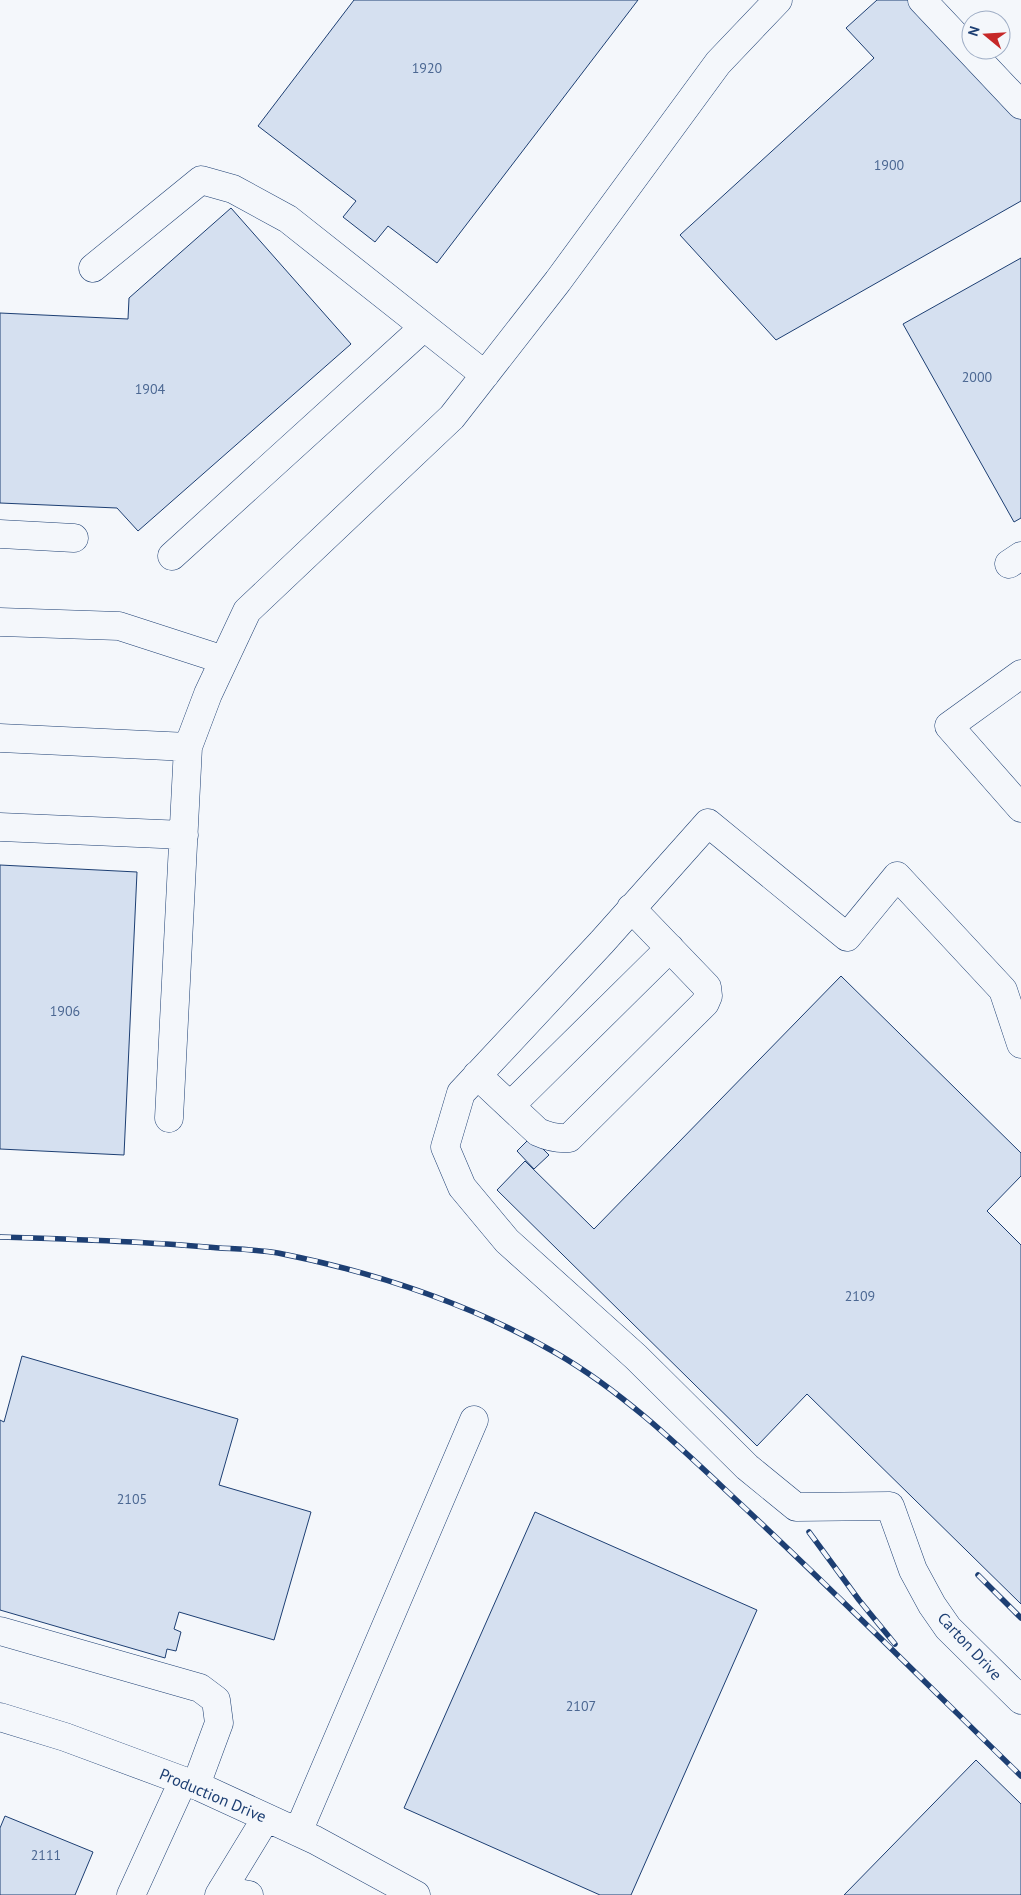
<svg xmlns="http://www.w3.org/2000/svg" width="1021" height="1895" viewBox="0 0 1021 1895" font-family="'PT Sans',sans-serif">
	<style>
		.building { fill: #d5e0f0; stroke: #1d3f73 }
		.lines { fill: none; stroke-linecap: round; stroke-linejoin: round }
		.minor-casing { stroke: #1d3f73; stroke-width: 29 }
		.minor { stroke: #f4f7fb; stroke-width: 28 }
		.rail-casing { stroke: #1d3f73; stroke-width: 5.5 }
		.rail { stroke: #f4f7fb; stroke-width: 4; stroke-dasharray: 11; stroke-linecap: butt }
		.labels { text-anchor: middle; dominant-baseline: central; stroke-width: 4; stroke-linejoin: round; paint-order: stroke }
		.number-label { font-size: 14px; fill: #4b6792 }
		.street-label { font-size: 16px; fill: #1d3f73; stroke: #f4f7fb }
	</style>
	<rect width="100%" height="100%" fill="#f4f7fb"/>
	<!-- building -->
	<path class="building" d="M354,0H638L437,263L388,226L375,242L343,217L356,201L258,126Z
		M877,0H912L1021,119V201L776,340L680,235L874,58L846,28Z
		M231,208L351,344L138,531L117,508L0,503V313L128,319L129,298Z
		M1021,258V518L1014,522L903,324Z
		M0,865L137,872L124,1155L0,1149Z
		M841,976L1021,1153V1176L987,1211L1021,1245V1604L807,1394L757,1446L497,1190L525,1161L594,1229Z
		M531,1137L549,1155L534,1169L517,1151Z
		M22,1356L238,1419L219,1485L311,1512L274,1640L179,1612L174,1629L181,1632L176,1651L167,1649L165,1658L0,1610V1420L4,1422Z
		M535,1512L757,1610L631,1895H600L404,1808Z
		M976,1760L1021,1804V1895H844Z
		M5,1816L93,1852L75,1895H0V1828Z"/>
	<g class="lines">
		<defs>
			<path id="minor" d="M922,0L1021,105
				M93,268L201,180L233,189L288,219L485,375
				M0,534L74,538
				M172,556L424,327
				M1009,564L1021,556
				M0,622L119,626L224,660
				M1021,674L949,726L1021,808
				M0,738L188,747
				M0,827L184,835
				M1021,1044L1003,990L897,876L847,937L708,823L602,942L461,1093L445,1147L462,1187L507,1241L636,1357L747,1467L796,1507L890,1506L913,1570L932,1605L948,1628L1021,1700
				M477,1075L538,1132C549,1137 557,1139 569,1138L705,1003L708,996L707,987L631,908
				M510,1106L670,948
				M169,1118L188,747L208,694L247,611L452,417L558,281L718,63L778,0
				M0,1631L200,1688L216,1700L219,1723L196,1785
				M0,1717L65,1737L200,1787L315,1840L416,1895
				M298,1832L474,1420
				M222,1890L249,1895
				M131,1895L183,1781
				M219,1895L266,1818"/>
		</defs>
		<!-- minor casing -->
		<use href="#minor" class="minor-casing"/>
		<!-- minor -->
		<use href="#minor" class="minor"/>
		<defs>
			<path id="rail" d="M0,1237C69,1239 137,1241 206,1247C229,1249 254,1249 278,1253C374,1272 471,1304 556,1353C628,1395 687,1454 747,1510C840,1597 930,1687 1021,1776
				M809,1532L859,1600L895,1644
				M978,1575L1021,1618"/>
		</defs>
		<!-- rail casing -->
		<use href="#rail" class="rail-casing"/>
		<!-- rail -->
		<use href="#rail" class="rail"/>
	</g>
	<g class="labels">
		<!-- number labels -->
		<g class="number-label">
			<text x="427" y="68">1920</text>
			<text x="889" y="165">1900</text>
			<text x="977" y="377">2000</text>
			<text x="150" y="389">1904</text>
			<text x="65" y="1011">1906</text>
			<text x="860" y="1296">2109</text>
			<text x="132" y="1499">2105</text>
			<text x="581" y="1706">2107</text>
			<text x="46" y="1855">2111</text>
		</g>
		<!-- street labels -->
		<g class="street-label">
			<text transform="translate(970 1646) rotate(47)">Carton Drive</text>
			<text transform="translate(213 1795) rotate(23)">Production Drive</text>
		</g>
	</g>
	<!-- north arrow -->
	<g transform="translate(986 35) rotate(288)"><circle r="24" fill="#f4f7fb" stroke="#9eadc5"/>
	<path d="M0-4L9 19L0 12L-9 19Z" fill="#c62828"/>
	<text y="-8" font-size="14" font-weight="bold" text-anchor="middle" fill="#1d3f73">N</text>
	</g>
</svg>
